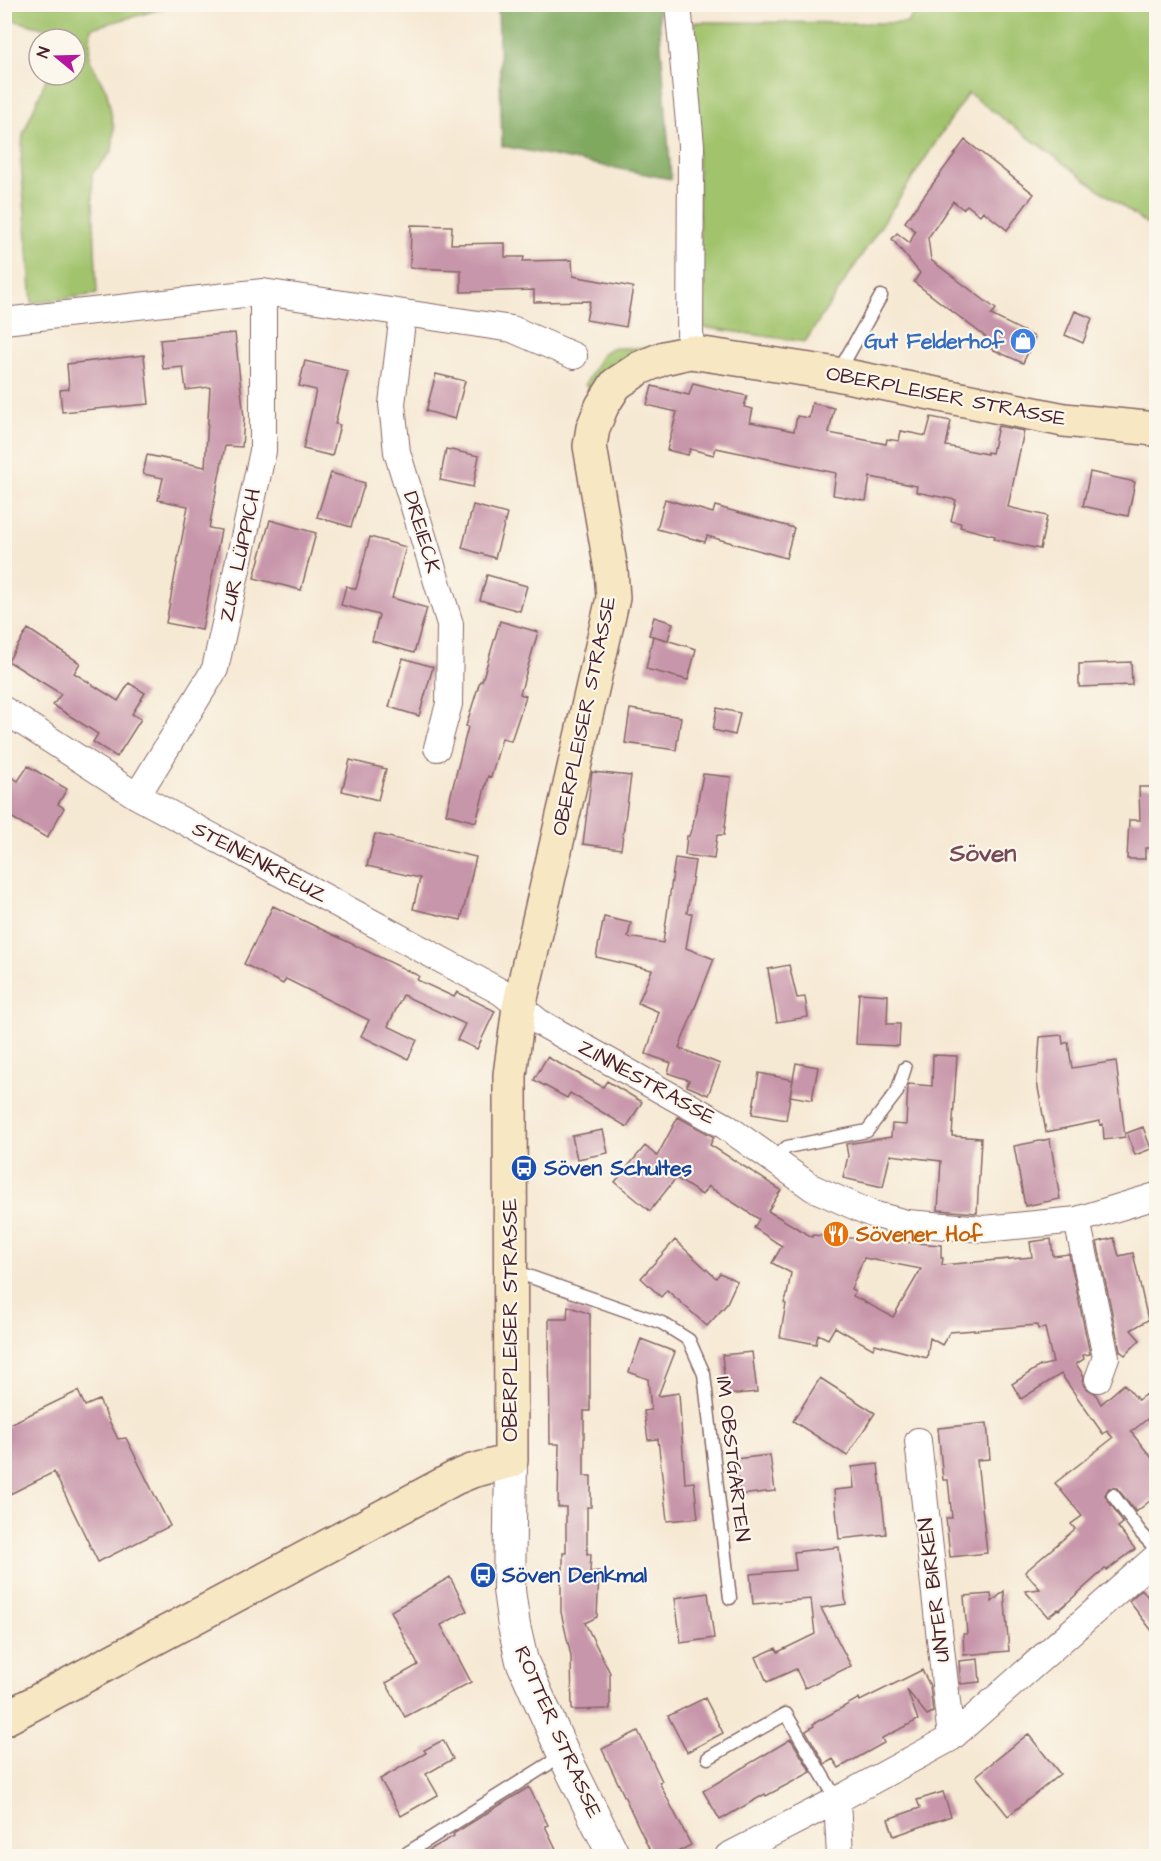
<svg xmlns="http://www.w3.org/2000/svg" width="1161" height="1861" viewBox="0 0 1161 1861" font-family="'Architects Daughter',sans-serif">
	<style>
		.green { fill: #a1c36c; stroke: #76714c; stroke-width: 1.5 }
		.forest { fill: #80a960; stroke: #656446; stroke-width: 1.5 }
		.building { fill: #c896aa; fill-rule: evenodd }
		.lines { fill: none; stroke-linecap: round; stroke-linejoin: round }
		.service-casing { stroke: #866666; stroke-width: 15 }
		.minor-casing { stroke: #866666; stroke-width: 28 }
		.tertiary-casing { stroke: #866666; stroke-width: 34 }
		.secondary-casing { stroke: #866666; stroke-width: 36 }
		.service { stroke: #fff; stroke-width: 12 }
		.minor { stroke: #fff; stroke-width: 26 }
		.tertiary { stroke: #fff; stroke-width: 32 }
		.secondary { stroke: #f7e8c3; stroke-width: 33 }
		.labels { text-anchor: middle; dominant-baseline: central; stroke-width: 4.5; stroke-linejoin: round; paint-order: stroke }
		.shop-label { font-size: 21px; font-weight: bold; fill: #366cbe; stroke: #fbf7ec; text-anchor: end }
		.street-label { font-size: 21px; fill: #4a1f2b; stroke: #fbf7ec }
		.transit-label { font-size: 21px; font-weight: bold; fill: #164399; stroke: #fbf7ec; text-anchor: start }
		.food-label { font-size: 21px; font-weight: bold; fill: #c56008; stroke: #fbf7ec; text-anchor: start }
		.quarter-label { font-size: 24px; font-weight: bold; fill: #764957; stroke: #fbf7ec }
	</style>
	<rect width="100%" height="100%" fill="#fbf7ec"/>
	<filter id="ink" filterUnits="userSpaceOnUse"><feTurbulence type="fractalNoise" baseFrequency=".0167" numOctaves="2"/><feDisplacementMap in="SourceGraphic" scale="12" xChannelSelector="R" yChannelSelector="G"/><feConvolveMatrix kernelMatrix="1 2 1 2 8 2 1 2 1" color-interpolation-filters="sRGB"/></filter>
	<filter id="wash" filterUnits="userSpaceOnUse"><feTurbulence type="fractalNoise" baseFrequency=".008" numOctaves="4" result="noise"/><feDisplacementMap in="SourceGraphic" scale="24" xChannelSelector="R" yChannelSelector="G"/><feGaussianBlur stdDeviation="1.35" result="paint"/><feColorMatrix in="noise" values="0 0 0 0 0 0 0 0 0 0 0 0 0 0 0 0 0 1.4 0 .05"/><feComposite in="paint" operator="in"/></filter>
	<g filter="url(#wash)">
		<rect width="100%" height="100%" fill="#f6e9d4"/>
		<!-- green -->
		<path class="green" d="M4,5H177L91,28L89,58L107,92L114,129L112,151L92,174L97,294L32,303L21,162L23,134L48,75H75V39H50V30L5,18Z
			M920,5H1156V231L968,93L805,342L702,327L694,22L907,23Z
			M611,348H653L595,391L585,385L602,354Z"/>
		<!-- forest -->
		<path class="forest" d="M498,5H658L671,179L502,146Z"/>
		<g id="blocks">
			<!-- building -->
			<path class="building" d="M965,140L1034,194L1007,230L983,211L980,215L967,205L963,209L953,201L928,238L931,260L996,309L991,315L1035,337L1023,363L989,348L992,342L914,282L920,273L892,239L897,233L910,243L915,231L905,222Z
				M411,225L452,226L451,244L505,243V257H524L523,261L572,260L573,276L633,287L626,327L586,320L590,301L534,302V290L461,292V270L410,268Z
				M1075,311L1092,318L1083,343L1065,335Z
				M235,333L244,418L242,447L225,446L209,528L221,530L202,630L166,623L188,506L158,500L163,478L143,474L147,455L205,467L210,387L186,390L183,367L163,369L160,340Z
				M144,355L149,404L62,412L60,390L69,389L67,364Z
				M305,361L348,371L335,424L340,425L332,456L303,449L316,390L299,386Z
				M436,374L465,381L455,419L426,411Z
				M693,383L747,396L744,407L753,409L750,422L794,431L797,416L809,418L812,403L834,408L829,433L886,444L887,439L899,441L901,431L926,436L931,417L951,421L946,446L987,454V452L992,453L998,426L1024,431L1008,507L1047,516L1040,549L994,539L995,536L960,527L961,523L951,521L956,500L916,492L917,486L870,477L866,501L833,495L836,473L716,448L714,455L690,449L688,455L667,450L677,412L647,405L652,386L689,395Z
				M446,449L479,456L473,487L440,480Z
				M1090,472L1135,482L1128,516L1083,506Z
				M331,473L365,483L351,527L317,517Z
				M665,499L713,513L715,506L794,528L786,558L707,536L705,542L657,529Z
				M473,505L507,514L495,558L462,548Z
				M270,520L316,533L301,590L254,578Z
				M370,537L406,547L392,598L427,608L414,653L372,641L379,615L341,605L346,586L356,589Z
				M487,575L527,586L520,611L480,600Z
				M654,617L673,623L668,640L649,635Z
				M500,621L538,632L520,694L526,696L511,741L502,738L491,777L488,776L476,822L446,814L468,727L466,726L480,681H482Z
				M28,629L80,663L74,673L118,701L129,683L145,693L132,714L141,719L117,757L93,742L98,734L53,705L61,694L8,661Z
				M653,636L696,649L688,680L646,669Z
				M403,658L433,667L419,716L389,707Z
				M1131,662L1132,685L1079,687V664Z
				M717,708L740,713L735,735L713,730Z
				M630,709L681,717L676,750L625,743Z
				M350,760L386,769L378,800L342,791Z
				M28,766L67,789L58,804L64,808L47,838L4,813V790L12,777L18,781Z
				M592,772L631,776L621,849L583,844Z
				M703,774L731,777L724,835H717L714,859L685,855L687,836H689L691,830H692Z
				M1139,787H1156V848H1145V859H1127L1129,820H1140Z
				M375,834L476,857L461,920L413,909L420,878L367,866Z
				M675,858L695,861L687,913H692L686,948L714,959L679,1048L720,1064L708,1095L687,1086L689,1080L668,1073L671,1063L646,1054L659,1012L638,1003L652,970L596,957L604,917L631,923L628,937L663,943Z
				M273,906L419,976L417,980L454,997L457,992L495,1011L477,1049L457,1040L465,1024L403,995L388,1026L417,1040L408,1059L361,1036L369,1020L286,979L283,984L244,964Z
				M789,965L797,998L805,997L808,1017L777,1022L768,969Z
				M859,993L888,995L887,1024H900L899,1046L856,1044Z
				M1062,1035L1063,1044L1068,1042L1072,1068L1116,1061L1125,1137L1104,1140L1103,1124L1100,1125V1121L1046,1132L1037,1082L1040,1037Z
				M933,1055L957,1056L952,1136L981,1138L977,1213L938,1210L941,1161L890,1155L883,1187L843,1178L848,1156L846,1144L891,1137L892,1124L906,1125L908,1084L932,1086Z
				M547,1057L603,1087L607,1081L642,1102L627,1127L570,1093L567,1098L534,1080Z
				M796,1063L818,1067L812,1100L790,1096Z
				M759,1073L793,1080L786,1120L752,1114Z
				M678,1117L714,1137L710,1145L781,1190L768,1211L812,1237V1235L941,1245V1258H943L942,1265L1032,1257L1030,1242L1051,1239L1053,1256L1069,1254L1090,1354L1083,1355L1084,1359L1076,1364L1084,1376L1083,1382L1086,1388L1095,1393L1101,1404L1124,1384L1138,1400L1146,1394L1156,1407V1412L1131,1432L1156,1463V1496L1136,1512L1117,1488H1109L1105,1495L1123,1523L1118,1527L1135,1549L1107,1570L1105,1569L1059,1610L1058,1609L1048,1617L1025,1591L1040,1589L1025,1572L1075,1529L1071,1524L1082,1516L1055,1483L1113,1438L1107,1431L1103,1434L1061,1374L1021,1399L1012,1384L1040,1366L1053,1363L1045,1328L1038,1329L1037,1325L950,1332L942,1345L930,1338L927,1358L875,1344L873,1349L835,1327L828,1339L818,1334L816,1344L780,1337L786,1304L784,1303L787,1295L791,1273L772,1263L782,1246L754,1228L759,1219L708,1186L702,1195L676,1178L650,1211L615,1182L645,1146L657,1156ZM864,1258L921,1269L893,1317L853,1296L855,1291L851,1289Z
				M1143,1127L1151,1149L1135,1155L1127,1133Z
				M603,1130L608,1153L577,1159L572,1136Z
				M1050,1139L1060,1199L1025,1206L1014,1146Z
				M1114,1238L1119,1256L1133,1253L1148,1320L1131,1330L1140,1340L1125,1355L1120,1351L1097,1242Z
				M675,1240L716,1278L720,1273L737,1281L726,1305L707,1326L667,1290L661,1297L641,1278Z
				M568,1306L590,1314V1411H584V1476H591V1507H587V1554H591L590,1572L599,1571L597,1617L585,1623L610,1673V1709L572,1710L571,1656L561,1612V1572L563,1573V1553H566V1507H558L559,1444H550L549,1319H567Z
				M641,1339L675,1352L658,1396L679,1393L685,1483L694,1482L698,1518L667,1521L658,1439L648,1440L644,1411L651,1410L648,1379L629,1372Z
				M752,1352L757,1392L726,1395L722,1355Z
				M820,1378L875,1413L847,1456L793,1421Z
				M78,1391L85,1406L99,1400L118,1439L126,1438L170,1526L98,1562L54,1472L4,1497V1427Z
				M987,1423L990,1459L977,1460L987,1553L950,1557L946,1518H952L948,1480H943L938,1428Z
				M770,1455L775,1491L740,1495L735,1459Z
				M878,1464L886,1534L839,1539L834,1490L854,1488L852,1467Z
				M839,1547L846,1604L821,1608L851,1666L805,1688L796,1669L767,1682L756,1657L776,1648L778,1652L815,1634L811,1599L753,1604L750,1574L796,1570L794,1552Z
				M450,1577L467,1611L441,1625L471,1682L405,1717L386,1683L418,1665L391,1611Z
				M1142,1589L1156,1608V1636L1129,1601Z
				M1004,1591L1009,1651L964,1655L963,1634H967L964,1596L991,1594L992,1602Z
				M708,1593L714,1638L681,1643L675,1598Z
				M978,1659L980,1682L961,1684L959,1661Z
				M922,1670L930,1686L933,1712L927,1715L907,1690L918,1720L882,1738L884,1743L839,1768L833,1759L825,1764L806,1731L814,1726L813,1724L859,1698L860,1701Z
				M705,1698L723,1733L687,1752L668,1716Z
				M638,1731L662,1781L659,1782L691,1845L668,1857H653L602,1749Z
				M1028,1734L1060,1774L1008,1816L976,1776Z
				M791,1739L811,1772L766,1796L765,1794L720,1820L703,1791Z
				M443,1740L453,1759L426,1774L438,1795L401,1816L380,1779L426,1753L424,1750Z
				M529,1787L548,1825L545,1826L560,1857H417L454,1836L453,1834Z
				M943,1792L951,1816L894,1836L888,1819L920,1808L917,1800Z"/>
		</g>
	</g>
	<g filter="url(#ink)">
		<use href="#blocks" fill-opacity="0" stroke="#866666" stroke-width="1.5"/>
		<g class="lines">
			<defs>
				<path id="service" d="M838,373L881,296
					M774,1159L787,1147L867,1131L897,1092L905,1068
					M511,1276L525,1275L662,1323L689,1340L704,1374L730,1598
					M1113,1495L1141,1533L1156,1549
					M708,1758L786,1714L837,1800
					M407,1853L563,1755"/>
				<path id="minor" d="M678,4L691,145L690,352
					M403,314L392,404L397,452L450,624L449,704L437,748
					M4,321L263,292L512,329L574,356
					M4,710L137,796L501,992L539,1022L725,1126L813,1188L872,1214L907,1223L984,1229L1077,1220L1156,1196
					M137,796L215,669L263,451V292
					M1077,1220L1106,1357L1098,1379
					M918,1441L951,1738
					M837,1800L840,1856
					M728,1856L837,1800L951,1738L1156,1557"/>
				<path id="tertiary" d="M511,1461L509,1590L514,1626L522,1661L564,1755L614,1856"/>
				<path id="secondary" d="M4,1719L455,1478L472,1471L511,1461L510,1075L519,1007L613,598L611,570L590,446L593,428L602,406L616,384L640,368L664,358L690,352L837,374L1064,420L1156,429"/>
			</defs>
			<!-- service casing -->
			<use href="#service" class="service-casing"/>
			<!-- minor casing -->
			<use href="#minor" class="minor-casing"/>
			<!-- tertiary casing -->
			<use href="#tertiary" class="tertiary-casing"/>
			<!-- secondary casing -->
			<use href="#secondary" class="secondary-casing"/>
			<!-- service -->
			<use href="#service" class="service"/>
			<!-- minor -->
			<use href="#minor" class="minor"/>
			<!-- tertiary -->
			<use href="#tertiary" class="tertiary"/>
			<!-- secondary -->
			<use href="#secondary" class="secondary"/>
		</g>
	</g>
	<!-- icons -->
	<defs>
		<symbol id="shop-disc" viewBox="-11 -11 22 22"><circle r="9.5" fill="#3f7fe0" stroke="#fbf7ec"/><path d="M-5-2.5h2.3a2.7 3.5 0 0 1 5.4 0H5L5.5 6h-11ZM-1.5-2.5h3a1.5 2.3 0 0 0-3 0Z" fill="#fff"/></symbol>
		<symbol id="bus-disc" viewBox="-11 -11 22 22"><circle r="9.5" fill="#1a4fb4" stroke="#fbf7ec"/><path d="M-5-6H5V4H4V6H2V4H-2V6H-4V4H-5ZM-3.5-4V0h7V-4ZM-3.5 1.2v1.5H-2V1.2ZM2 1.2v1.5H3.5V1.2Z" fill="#fff"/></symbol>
		<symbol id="restaurant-disc" viewBox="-11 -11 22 22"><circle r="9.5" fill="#e8710a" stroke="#fbf7ec"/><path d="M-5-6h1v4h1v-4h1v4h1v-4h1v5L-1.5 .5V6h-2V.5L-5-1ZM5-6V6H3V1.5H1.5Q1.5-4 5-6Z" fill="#fff"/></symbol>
	</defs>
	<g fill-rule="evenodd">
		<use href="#shop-disc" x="1008" y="326" width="30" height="30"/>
		<use href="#bus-disc" x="509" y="1153" width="30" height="30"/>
		<use href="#restaurant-disc" x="821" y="1219" width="30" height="30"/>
		<use href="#bus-disc" x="468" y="1560" width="30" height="30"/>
	</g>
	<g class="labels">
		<!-- shop labels -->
		<g class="shop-label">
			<text x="1004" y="341">Gut Felderhof</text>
		</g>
		<!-- street labels -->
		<g class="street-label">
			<text transform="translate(946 396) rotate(11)">OBERPLEISER STRASSE</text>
			<text transform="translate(422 532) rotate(73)">DREIECK</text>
			<text transform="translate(240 555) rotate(-78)">ZUR LÜPPICH</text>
			<text transform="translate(584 716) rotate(-78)">OBERPLEISER STRASSE</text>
			<text transform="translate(260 862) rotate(28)">STEINENKREUZ</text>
			<text transform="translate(647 1082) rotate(29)">ZINNESTRASSE</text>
			<text transform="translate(510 1320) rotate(-90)">OBERPLEISER STRASSE</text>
			<text transform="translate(733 1459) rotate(83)">IM OBSTGARTEN</text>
			<text transform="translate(934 1590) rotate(-97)">UNTER BIRKEN</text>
			<text transform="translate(558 1732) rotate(66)">ROTTER STRASSE</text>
		</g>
		<!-- transit labels -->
		<g class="transit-label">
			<text x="544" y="1168">Söven Schultes</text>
			<text x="502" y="1575">Söven Denkmal</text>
		</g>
		<!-- food labels -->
		<g class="food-label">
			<text x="856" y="1234">Sövener Hof</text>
		</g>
		<!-- quarter labels -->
		<g class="quarter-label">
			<text x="983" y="854">Söven</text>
		</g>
	</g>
	<!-- margin -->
	<rect width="1161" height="1861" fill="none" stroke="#fbf7ec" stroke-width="24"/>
	<!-- north arrow -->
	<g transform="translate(57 57) rotate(289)"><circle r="28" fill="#fbf7ec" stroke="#b4a19f" stroke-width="1.5"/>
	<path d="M0-4.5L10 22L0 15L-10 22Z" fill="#b5179e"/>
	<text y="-9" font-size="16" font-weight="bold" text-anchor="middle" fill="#4a1f2b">N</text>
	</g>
</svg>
